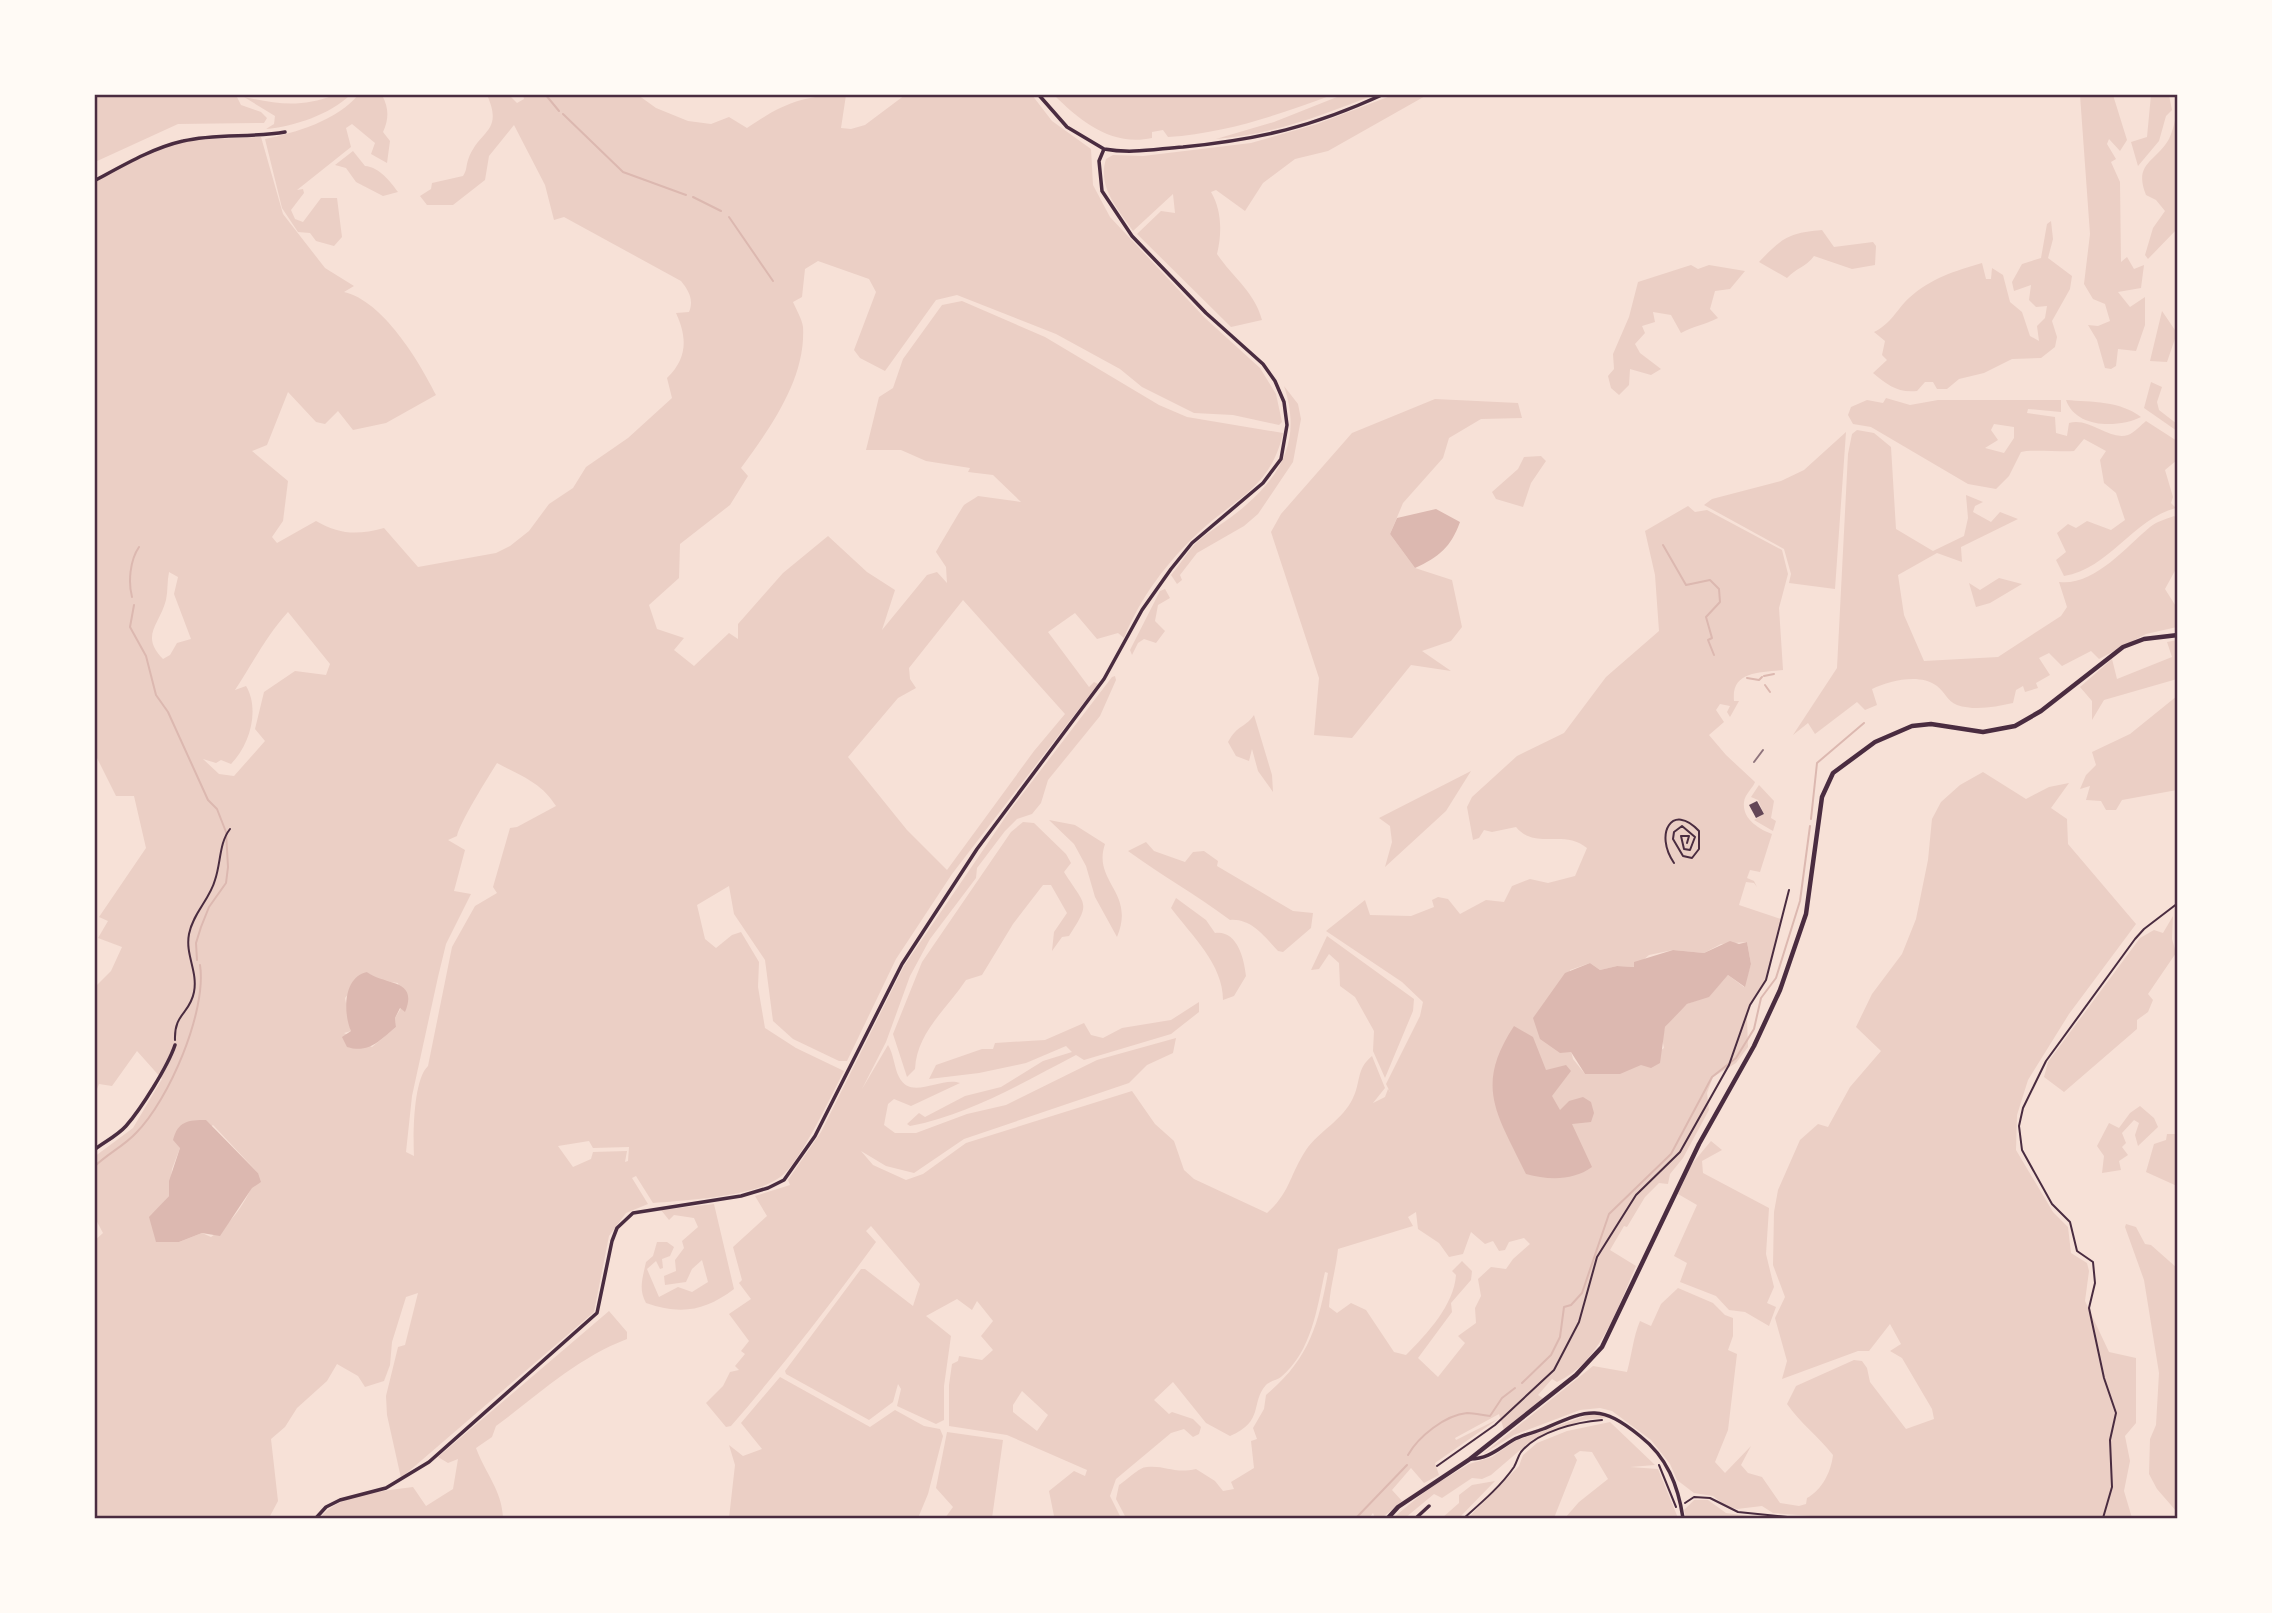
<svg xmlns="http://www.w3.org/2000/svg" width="2272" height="1613" viewBox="0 0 2272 1613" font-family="'Golos Text',sans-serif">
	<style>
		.green { fill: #ebcfc5; fill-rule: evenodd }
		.water { fill: #dcb8b0 }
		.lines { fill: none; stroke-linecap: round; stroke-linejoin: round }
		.stream { stroke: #dcb8b0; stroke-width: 2 }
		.building { fill: #644757 }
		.path { stroke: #4a2c40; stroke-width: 2 }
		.minor { stroke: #4a2c40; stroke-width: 3.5 }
		.secondary { stroke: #4a2c40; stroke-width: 4.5 }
		.rail { stroke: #8f747c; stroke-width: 2 }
		.neatline { fill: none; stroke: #4a2c40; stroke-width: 2.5 }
	</style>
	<rect width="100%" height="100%" fill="#f7e1d7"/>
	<!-- green -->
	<path class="green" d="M95,94L236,95L241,105L261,112L267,118L264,123L178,124L95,162Z
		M334,95H350C331,114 293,127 266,129L274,124L275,116L244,97C277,104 301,108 334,95Z
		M358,95H382C389,108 389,119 383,132L390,141L387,163L371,154L375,143L352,124L346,128L351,147L297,190L303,189L304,193L291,210L295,219L303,222L321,198H337L342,237L334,246L316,241L310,233L298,232L282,208L265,139C295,133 338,120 358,95Z
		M487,95H509L517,103L524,99L523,95H638L656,108L688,121L711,124L729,117L747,128C782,104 803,95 846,95L841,128L851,129L865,125L905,95H1032L1052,121L1091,149L1093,185L1110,217L1205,318L1260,368L1276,394L1282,422L1279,425L1233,415L1194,413L1142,387L1120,369L1056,334L957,295L936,300L885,371L860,358L854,350L876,292L869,279L818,261L805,269L802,297L793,302C796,309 802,319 803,327C806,379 770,428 741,468L748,476L730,505L680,544L679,578L649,605L657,629L684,638L674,650L694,666L729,633L738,639V624L783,573L828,536L867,572L895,590L882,630L927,575L937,572L947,583L946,567L936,552C937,550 961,509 964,505C968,502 974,499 978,496L1021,502L993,475L968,472L970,468L926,461L901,450H866L879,397L893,388L903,359L942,305L962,301L1045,337L1159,405L1187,417L1283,433C1271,488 1235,498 1198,533C1167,562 1140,598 1124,638L1118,633L1097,639L1075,613L1048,632L1089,687L1094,682L1098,684L952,874L896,959L847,1061H839L793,1039L773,1021L765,960L734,914L729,886L697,905L705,939L716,948L732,935L741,932L759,962L758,987L765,1028L796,1048L844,1071C831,1096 803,1156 784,1174C760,1197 686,1200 653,1203L636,1176L632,1178L648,1204L626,1213L609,1236L594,1312L401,1478L387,1415L386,1396L398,1347L405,1345L418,1293L406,1297L392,1342L390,1365L384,1381L365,1387L358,1376L337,1364L327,1381L297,1408L285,1427L271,1439L278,1501L269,1518H95L94,1241L103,1233L95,1218L94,1157L133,1128L162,1079L137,1051L112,1086L99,1084L95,1094V987L111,971L122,947L98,938L108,921L99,917L146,848L134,796H116L95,754V181L155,149L185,140L261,137L283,214L325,268L354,286L344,292C383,301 419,361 436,395L386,423L353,430L338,411L325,424L316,422L288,392L267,445L252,451L288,481L283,521L272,537L277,543L316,521C340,535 358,535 384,528L418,567L496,553L510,546L529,531L549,504L573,488L586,467L628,438L672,398L667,378C688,358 687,337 676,313L689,312C694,300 689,291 681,281L564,217L554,220L545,185L514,125L489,156L485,180L453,205H427L420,196L431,189L432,183L463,176C467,170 466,166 468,160C479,129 504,133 487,95ZM169,572L178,577L174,594L191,639L177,643L170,655L163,659C140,635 159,626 166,600C168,591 167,581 169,572ZM963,600L1065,714L1034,751L947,870L907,830L848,757L898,698L916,688L910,679L909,668ZM288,612L330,664L326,675L295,671L264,692L255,729L265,741L234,776L219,774L203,759L216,763L221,760L231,764C250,745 260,709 246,686L235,690C253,663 266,636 288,612ZM497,763C521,776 541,782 556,806L517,827L510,828L493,887L497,893L475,906L452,947L428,1066C413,1080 413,1136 414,1156L406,1152L412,1096L438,977L446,944L471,894L454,891L465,850L448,840L457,836C459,824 488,777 497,763ZM367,972L377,980L398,983L404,1011L401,1008L395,1018L396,1027L372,1047L344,1033L351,1031L345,998ZM213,1125L258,1173C248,1198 234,1223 211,1237L202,1233L179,1242H156L160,1206L169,1196L172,1169L180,1148ZM589,1141L593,1148L629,1147L628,1161L625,1162L627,1151L593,1152L591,1159L573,1167L558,1146Z
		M1054,95L1055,94L1332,95C1278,115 1226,133 1168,137L1163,130L1152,132V138C1112,147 1080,121 1054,95Z
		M1342,95H1374C1322,115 1272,135 1216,139L1274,122Z
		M1393,95H1427L1328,151L1295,159L1263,183L1245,211L1216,190L1211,192C1222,210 1222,234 1217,254C1234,279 1254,291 1262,320L1231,327L1137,234L1161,211L1175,213L1173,194L1133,231C1118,209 1097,187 1106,159L1113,155L1143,156L1251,143L1317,124Z
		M2080,95H2113L2127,140L2120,151L2109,139L2107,144L2116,159L2111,162L2120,182L2121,262L2127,257L2134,269L2144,265L2141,288L2118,292L2130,307L2145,297V325L2136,351L2118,349L2116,366L2111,369L2105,368L2097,340L2088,325L2098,326L2110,321L2105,304L2093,299L2084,284L2090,234Z
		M2151,95H2169L2172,110L2166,116L2159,141L2138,166L2131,142L2147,137Z
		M2177,112V229L2148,259L2145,255L2153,228L2165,211L2156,200L2146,195C2133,163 2156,162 2169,139C2173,131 2175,120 2177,112Z
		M353,151L365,166C379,167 390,181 398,192L383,196L356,182L346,168L335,165Z
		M2051,221L2053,239L2048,258L2072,276L2070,289L2052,321L2057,337L2055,347L2041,358L2012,359L1984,373L1959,379L1947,389H1937L1933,382H1925L1917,391C1897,393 1888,385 1873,373L1887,360L1882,355L1885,341L1874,332C1891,324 1897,309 1909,298C1931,278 1955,271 1982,263L1986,279H1991L1992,268L2003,275L2010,302L2022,312L2030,336L2039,341L2037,326L2045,318L2047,306L2036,307L2029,300L2031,285L2014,291L2012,282L2022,264L2041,258L2047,224Z
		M1822,230L1834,247L1873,242L1876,246L1875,265L1852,269L1814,256C1806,267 1796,268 1787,278L1759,262C1783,237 1789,233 1822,230Z
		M1691,265L1698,269L1709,265L1745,271L1730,289L1715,291L1710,309L1718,318C1705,325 1693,326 1681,333L1671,315L1653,312L1655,322L1642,326L1645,333L1635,344L1640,353L1661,369L1651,375L1630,369L1629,385L1619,395L1611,388L1608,376L1614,369L1613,354L1629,317L1638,282Z
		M2162,311L2177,333L2167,362L2150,361Z
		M2151,382L2162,387L2157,402L2159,410L2177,424V431L2144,408Z
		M1284,386L1298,404L1301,419L1293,462L1258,514L1244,526L1197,553L1180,575L1182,580L1177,584L1171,575C1179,566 1186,554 1194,545C1209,530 1230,520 1246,505C1284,472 1301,437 1284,386Z
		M1886,398L1910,405L1938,400H2061V412L2028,409L2027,413L2055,417L2056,433L2067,436L2069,423C2090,417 2109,441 2128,435C2134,433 2141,425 2146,421L2177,441V460L2165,470L2173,497L2171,503L2176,508C2133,519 2109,569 2064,576L2056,560L2066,552L2057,533L2068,524L2076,528L2087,521L2111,530L2125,520L2116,493L2104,483L2100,460L2106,451L2084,439L2074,451C2059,452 2031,449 2021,452L2009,476L1996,489L1968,484L1871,427L1853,424L1848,415L1851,407L1867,400L1883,403ZM1994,424L2014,427V438L2004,453L1985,448L1998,440L1991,430Z
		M1435,399L1518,403L1522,418L1481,419L1449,438L1443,458L1403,503L1390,534L1415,568L1452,580L1462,627L1451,641L1422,651L1451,671L1411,665L1352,738L1314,735L1319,678L1271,532L1281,514L1352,433Z
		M2066,400C2091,402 2121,401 2141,417C2119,428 2076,429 2066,400Z
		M1857,430L1874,433L1891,447L1896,529L1933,551L1964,536L1968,518L1966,495L1983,502L1975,506L1973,512L1991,522L2000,512L2018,519L1961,547L1962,562L1937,553L1898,575L1904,615L1924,661L1998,657L2061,616L2067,607L2059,582C2094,586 2125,548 2150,527C2156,522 2166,519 2174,516L2177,518V567L2165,589L2177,608V627L2146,634L2099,659L2091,651L2062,666L2049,653L2039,658L2050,675L2036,683L2038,688L2025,692L2023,686L2016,690L2013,703C1995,707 1975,711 1957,705C1947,701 1945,692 1937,686C1919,673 1890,681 1872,689L1877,705L1865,710L1857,702L1815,734L1808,723L1793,735L1837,668L1848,454L1852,434Z
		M1846,432L1835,589L1789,583L1791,574L1784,549L1704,505L1712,499L1781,481L1804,470Z
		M1541,456L1546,461L1531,483L1523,507L1496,499L1492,492L1518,469L1524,457Z
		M1688,506L1695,512L1707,510L1782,550L1788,574L1779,608L1783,670C1759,673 1731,671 1734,701H1739L1730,717L1727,712L1730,706L1720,704L1716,710L1724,722L1709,735L1726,755L1755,782C1753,788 1745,794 1744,802C1742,819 1759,829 1772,834L1760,872L1750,870L1747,878L1754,881L1757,887L1754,883L1746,882L1739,905L1781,919L1766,980L1750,1005L1747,1018L1748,1047L1736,1063L1713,1077L1707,1093L1709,1110L1683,1158L1670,1174L1668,1184L1659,1183L1645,1197L1627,1227L1624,1226L1610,1250L1636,1266C1617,1308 1601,1362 1557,1382L1552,1379L1538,1395L1544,1399L1504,1430L1499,1414L1455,1438L1456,1440L1498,1419L1435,1463L1439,1475L1424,1483L1411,1468L1392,1490L1402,1501L1382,1518H1375L1373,1513L1369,1518H1126L1116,1499L1119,1485C1126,1481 1139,1467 1147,1467C1165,1465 1174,1474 1196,1469L1215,1481L1223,1491L1234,1489L1231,1482L1254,1468L1251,1441L1257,1439L1253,1428L1264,1409L1266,1395C1309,1359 1318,1326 1328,1273L1325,1272C1317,1308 1312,1351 1281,1377C1277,1380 1270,1381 1266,1385C1250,1403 1265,1421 1230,1436L1206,1423L1173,1382L1154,1400L1169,1414L1172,1412L1193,1419L1201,1427L1199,1434L1193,1437L1184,1429L1171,1433L1116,1479L1110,1496L1121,1518H1048L1054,1516L1049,1491L1074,1471L1085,1476L1087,1470L1007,1435L949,1426V1385L952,1364L958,1361L959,1356L982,1360L993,1350L981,1336L993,1321L977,1301L972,1310L957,1299L926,1316L951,1336L944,1386V1420L936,1424L897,1406L901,1389L898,1384L893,1402L869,1420L786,1374L785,1371L861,1269H865L913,1306L920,1284L871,1226L866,1231L876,1242C830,1305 782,1367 731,1426L726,1427L706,1403L723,1386L730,1372L739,1370L735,1366L745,1354L741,1351L749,1341L729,1314L751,1299L739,1283L742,1280L733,1247L767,1216L755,1196L790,1185L788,1180L821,1132L904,966L1011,809L1112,677L1115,676L1116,680L1100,716L1048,780L1041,803L1032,814L1017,819L1005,831L977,868L976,878L930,939L910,976L886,1042L862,1089L888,1045C894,1055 894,1067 899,1077C911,1101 941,1076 960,1083L911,1106L894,1099L888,1104L884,1125L895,1133H916L967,1114L1006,1105L1097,1060L1176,1038L1173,1053L1147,1065L1129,1083L964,1139L914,1173L886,1166L861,1151L873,1165L906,1180L923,1174L966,1143L1132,1091L1155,1124L1174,1141L1184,1170L1194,1179L1267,1213C1290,1193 1290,1174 1306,1150C1319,1131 1343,1120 1353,1098C1361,1082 1356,1069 1372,1056L1385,1088L1373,1103L1385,1097L1388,1089L1390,1092L1386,1084L1420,1016L1423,1002L1402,982L1326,931L1365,900L1370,915L1411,916L1434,907L1432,900L1438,897L1448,899L1460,914L1486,900L1504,902L1512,886L1530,879L1548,883L1575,876L1587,848C1563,828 1536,851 1516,827L1492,832L1484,830L1479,838L1473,840L1467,807L1472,797L1517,756L1564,733L1606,677L1659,631L1655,575L1645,531ZM1747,942L1751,964L1744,987L1728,975L1709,996L1687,1004L1679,1011L1665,1027L1662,1038L1664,1048C1632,1072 1625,1074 1585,1074L1573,1059L1571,1051L1570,970L1590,963L1600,970L1617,966L1635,967L1649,955L1673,950L1704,953L1721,944ZM1416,1212L1418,1229L1439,1243L1449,1257L1463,1254L1471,1232L1485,1244L1493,1241L1499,1251L1505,1250L1509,1242L1524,1238L1530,1244L1513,1259L1506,1269L1491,1267L1478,1279L1481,1296L1475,1308L1476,1323L1458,1336L1465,1343L1438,1377L1418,1358L1452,1312L1451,1303L1471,1280L1472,1271L1462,1261L1452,1271L1456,1275C1454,1305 1427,1334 1406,1355L1394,1352L1366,1310L1351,1303L1337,1313L1329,1307C1330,1287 1336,1269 1338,1249L1413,1226L1408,1217ZM1022,1391L1048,1415L1037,1431L1013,1412V1405Z
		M1999,578L2022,584L1990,603L1976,607L1969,583L1980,590Z
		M1165,589L1170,598L1158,605L1155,621L1165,631L1156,643L1144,639L1138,643L1132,655L1130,650L1160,591Z
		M2177,640V679L2104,700L2092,720V701L2080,687L2112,659L2117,679L2172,657L2167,642Z
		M2177,696V790L2122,800L2116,810H2106L2101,801L2086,800L2090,786L2080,789L2086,775L2096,765L2092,752L2130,734Z
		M1254,715L1272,775L1273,792L1258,771L1252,749L1249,761L1236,756L1228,742C1238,724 1244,729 1254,715Z
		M1471,771L1446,811L1385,867L1392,842L1390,826L1379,818Z
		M1983,772L2026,799L2049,787L2069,783L2051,808L2067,819L2068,844L2136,924L2069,1014L2028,1080L2017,1115L2016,1150L2053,1212L2068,1227L2071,1253L2087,1263L2089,1271L2085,1301L2109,1352L2136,1358V1423L2125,1436L2130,1461L2124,1491L2132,1518H1838L1773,1513L1762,1506L1737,1509L1726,1506L1713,1496L1694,1493L1677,1480L1670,1464L1651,1440L1612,1411L1600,1408L1580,1410L1514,1435L1483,1454L1593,1366L1627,1372C1632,1354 1633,1338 1640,1321L1651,1326L1661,1304L1678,1288L1713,1303L1725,1315L1733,1318V1336L1728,1350L1737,1354L1728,1430L1715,1462L1725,1473L1751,1446L1741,1465L1748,1473L1762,1477L1780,1503L1799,1506L1806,1504L1807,1498C1822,1490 1831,1472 1833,1455C1818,1436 1800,1423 1787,1404L1796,1386L1854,1360L1862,1361L1867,1368L1870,1382L1906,1429L1934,1419L1932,1409L1902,1358L1890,1351L1901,1344L1890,1324L1869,1351H1858L1782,1379L1787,1361L1775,1318L1785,1297L1773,1265L1774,1212L1778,1190L1800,1140L1818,1124L1828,1127L1850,1087L1881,1051L1856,1027L1872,994L1902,954L1916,919L1928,860L1932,819L1941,802L1960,785Z
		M1759,785L1774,801L1771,818L1776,821L1773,831L1754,820L1764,814L1758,800L1751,797Z
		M1049,820L1075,825L1105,844C1092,882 1136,892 1117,937L1095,897L1086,866L1074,844Z
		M1023,822L1034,823L1066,854L1071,863L1064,872C1085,906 1092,901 1069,936L1062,937L1052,951L1054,932L1067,913L1051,885H1043L1013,924L982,975L966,980C946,1010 917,1032 915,1069L907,1077L893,1034L922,962L1011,832Z
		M1146,842L1154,851L1185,862L1193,852L1204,851L1218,861L1217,866L1293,911L1313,913L1311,928L1283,952L1278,951C1265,937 1251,918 1230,920C1197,895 1162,876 1128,851Z
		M1176,898L1206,920L1215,933C1237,930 1244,958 1246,976L1234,996L1223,1000C1223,964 1192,936 1171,908Z
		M2173,916L2172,939L2176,953L2148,994L2153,1000L2148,1012L2137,1020V1029L2064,1092L2044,1077L2048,1062L2140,938L2154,930L2163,933Z
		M1327,936L1414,999L1413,1011L1385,1078L1373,1051L1374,1031L1355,997L1340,986L1339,963L1329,954L1319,969L1311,970Z
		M1199,1002V1012L1171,1034L1084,1060L1076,1055C1022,1083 970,1114 910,1126L907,1124L919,1113L925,1117L965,1096L1001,1087L1043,1061L1072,1052L1066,1046L1026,1063L979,1073L929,1079L936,1065L982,1049H993L995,1043L1045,1040L1084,1023L1091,1035L1103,1038L1122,1028L1171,1020Z
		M2140,1106L2154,1118L2158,1127L2138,1146L2135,1135L2139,1123L2134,1120L2122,1133L2126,1143L2122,1147L2128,1155L2119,1161L2121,1170L2102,1173L2104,1156L2097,1146L2109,1123L2119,1128L2130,1113Z
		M2167,1134H2177V1186L2146,1172L2154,1144L2166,1140Z
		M1711,1141L1722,1150L1702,1161L1703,1173L1769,1208L1766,1254L1774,1287L1767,1303L1776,1307L1769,1326L1745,1312L1729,1310L1716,1296L1680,1282L1687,1263L1674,1256L1697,1205L1678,1194L1691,1165Z
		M714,1204L734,1289C705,1311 681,1315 646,1303C638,1289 643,1277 646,1262L653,1256L657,1242H667L674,1247L670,1256L662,1259L663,1268L660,1269L656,1261L647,1269L659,1297L678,1287L692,1292L708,1282L702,1260L692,1269L686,1282L665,1285L664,1276L676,1271L675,1260L684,1248L682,1241L698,1227L694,1218L674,1215L669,1220L661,1210Z
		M2126,1224L2136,1227L2145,1244L2151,1245L2177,1268V1512L2157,1489L2149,1474L2150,1439L2156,1425L2159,1373L2144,1280L2125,1227Z
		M609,1311L627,1332V1339C577,1358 538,1395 496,1426L492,1437L476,1448C485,1473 502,1490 503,1518H320C338,1494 384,1491 413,1487L426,1506L453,1489L458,1459L448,1463L438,1457Z
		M780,1377L870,1427L895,1410L924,1426L940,1429L943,1436L928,1494L918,1518H729L735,1465L729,1445L743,1456L762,1449L741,1423Z
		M1591,1414L1611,1417L1583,1420L1532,1440L1491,1475L1482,1479L1472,1478L1442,1498L1434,1494L1405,1518H1393L1428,1489L1469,1464L1492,1457L1515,1441Z
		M1610,1422L1655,1465L1630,1467L1658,1469L1678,1518H1565L1579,1502L1608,1479L1592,1452L1580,1451L1574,1455L1577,1460L1554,1518H1468L1519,1466L1523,1455L1537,1443L1567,1431Z
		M947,1432L1003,1440L992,1518H945L953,1507L936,1488Z
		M1495,1481L1459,1518H1442L1459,1503V1495L1472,1485Z
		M1694,1500H1708L1726,1513L1765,1518H1686L1684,1510Z"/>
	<!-- water -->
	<path class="water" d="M1436,509L1460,522C1451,547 1439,557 1415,568L1390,534L1397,518Z
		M1730,941L1739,944L1747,942L1751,964L1745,987L1728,975L1709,997L1687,1004L1665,1027L1660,1063L1651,1068L1641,1065L1620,1074H1585L1571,1052L1560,1053L1540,1039L1533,1018L1565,973L1590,963L1600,970L1617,966L1634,967V962L1673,950L1704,953Z
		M367,972C385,986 419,978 405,1012L400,1008L395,1018L396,1027C380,1040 369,1054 347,1047L342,1037L351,1031C343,1013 343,977 367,972Z
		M1514,1026L1533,1037L1546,1070L1566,1065L1571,1071L1552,1096L1560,1110L1569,1101L1583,1097L1591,1102L1594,1113L1591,1122L1572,1124L1592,1167C1573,1181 1548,1180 1526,1174C1497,1114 1474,1087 1514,1026Z
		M206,1120L258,1173L261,1182L252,1188L220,1236L202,1233L179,1242H156L149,1217L169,1196V1181L180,1148L173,1140C178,1121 188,1120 206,1120Z"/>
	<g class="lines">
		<!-- stream -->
		<path class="stream" d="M545,94L559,111
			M563,114L623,172L686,195
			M693,197L721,211
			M729,217L773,281
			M1663,545L1686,585L1710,580L1719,589L1720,602L1706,617L1712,638L1708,640L1714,655
			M132,597C128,582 130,560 139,547
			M134,605L130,627L146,656L156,695L168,712L208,800L217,809L226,832L228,867L226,883L209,907L201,927L196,943L197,960
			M1764,676L1774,674
			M1747,678L1759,680L1762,677
			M1765,685L1770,692
			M1811,819L1817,763L1864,723
			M94,1167C107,1154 124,1146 136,1133C169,1100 207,1011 200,965
			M1522,1383L1551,1355L1560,1337L1564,1307L1571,1305L1582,1293L1609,1214L1671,1154L1712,1077L1736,1058L1754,1029L1761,998L1776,978L1800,901L1810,826
			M1408,1455C1418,1437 1445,1415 1467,1413C1474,1413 1482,1415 1490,1416L1502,1398L1515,1388
			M1356,1518L1407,1465"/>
	</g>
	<!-- building -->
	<path class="building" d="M1757,801L1764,814L1756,818L1749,805Z"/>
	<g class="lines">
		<!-- path -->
		<path class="path" d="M1674,863C1654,834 1672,802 1699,831V849L1692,858L1683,856L1673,839L1674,832L1682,826L1695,837L1690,850L1684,849L1681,836H1689L1687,843
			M175,1040C174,1013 190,1014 194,992C198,971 185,955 189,934C193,913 210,899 215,880C221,863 219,843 230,829
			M1659,1465L1676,1507
			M1437,1466L1495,1425L1554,1370L1579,1322L1597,1257L1636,1195L1680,1152L1729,1065L1750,1005L1766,980L1789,890
			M1685,1503L1694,1497L1710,1498L1738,1512L1797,1518
			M1464,1518C1481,1503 1501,1486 1514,1467C1517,1462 1518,1456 1521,1452C1538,1431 1577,1422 1602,1420
			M2103,1518L2112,1487L2110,1440L2116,1413L2104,1378L2089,1308L2095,1283L2093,1262L2077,1251L2070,1222L2052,1204L2022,1150L2019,1126L2023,1108L2046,1061L2135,939L2144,929L2178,903"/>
		<!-- minor -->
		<path class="minor" d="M1038,94L1067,127L1104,149
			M94,181C122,166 152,148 183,141C215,133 252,138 285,132
			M94,1150C104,1142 117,1136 126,1126C141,1109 168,1066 175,1045
			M1470,1459C1488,1459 1498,1449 1513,1440C1522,1435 1533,1433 1543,1429C1588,1410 1599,1403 1640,1436C1667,1457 1678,1485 1683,1518
			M316,1518L326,1507L340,1500L386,1488L429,1462L597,1313L612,1241L617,1228L633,1213L741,1196L768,1188L784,1180L815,1136L902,964L977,849L1104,679L1142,610L1171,569L1192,543L1263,483L1281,459L1287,425L1284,402L1275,381L1263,364L1206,313L1132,236L1102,191L1099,161L1104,149C1132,154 1155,149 1183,147C1261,139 1312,127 1384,94
			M1416,1518L1429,1506"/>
		<!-- secondary -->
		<path class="secondary" d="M1388,1518L1398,1507L1470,1459L1576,1375L1602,1347L1699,1144L1754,1046L1780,990L1806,914L1822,797L1833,773L1875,742L1912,726L1931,724L1983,732L2015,726L2041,711L2123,647L2144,639L2178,635"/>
		<!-- rail -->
		<path class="rail" d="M1754,762L1763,750"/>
	</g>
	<!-- border -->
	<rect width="2272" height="1613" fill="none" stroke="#fffaf5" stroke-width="192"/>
	<rect x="96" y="96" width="2080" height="1421" class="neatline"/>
</svg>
